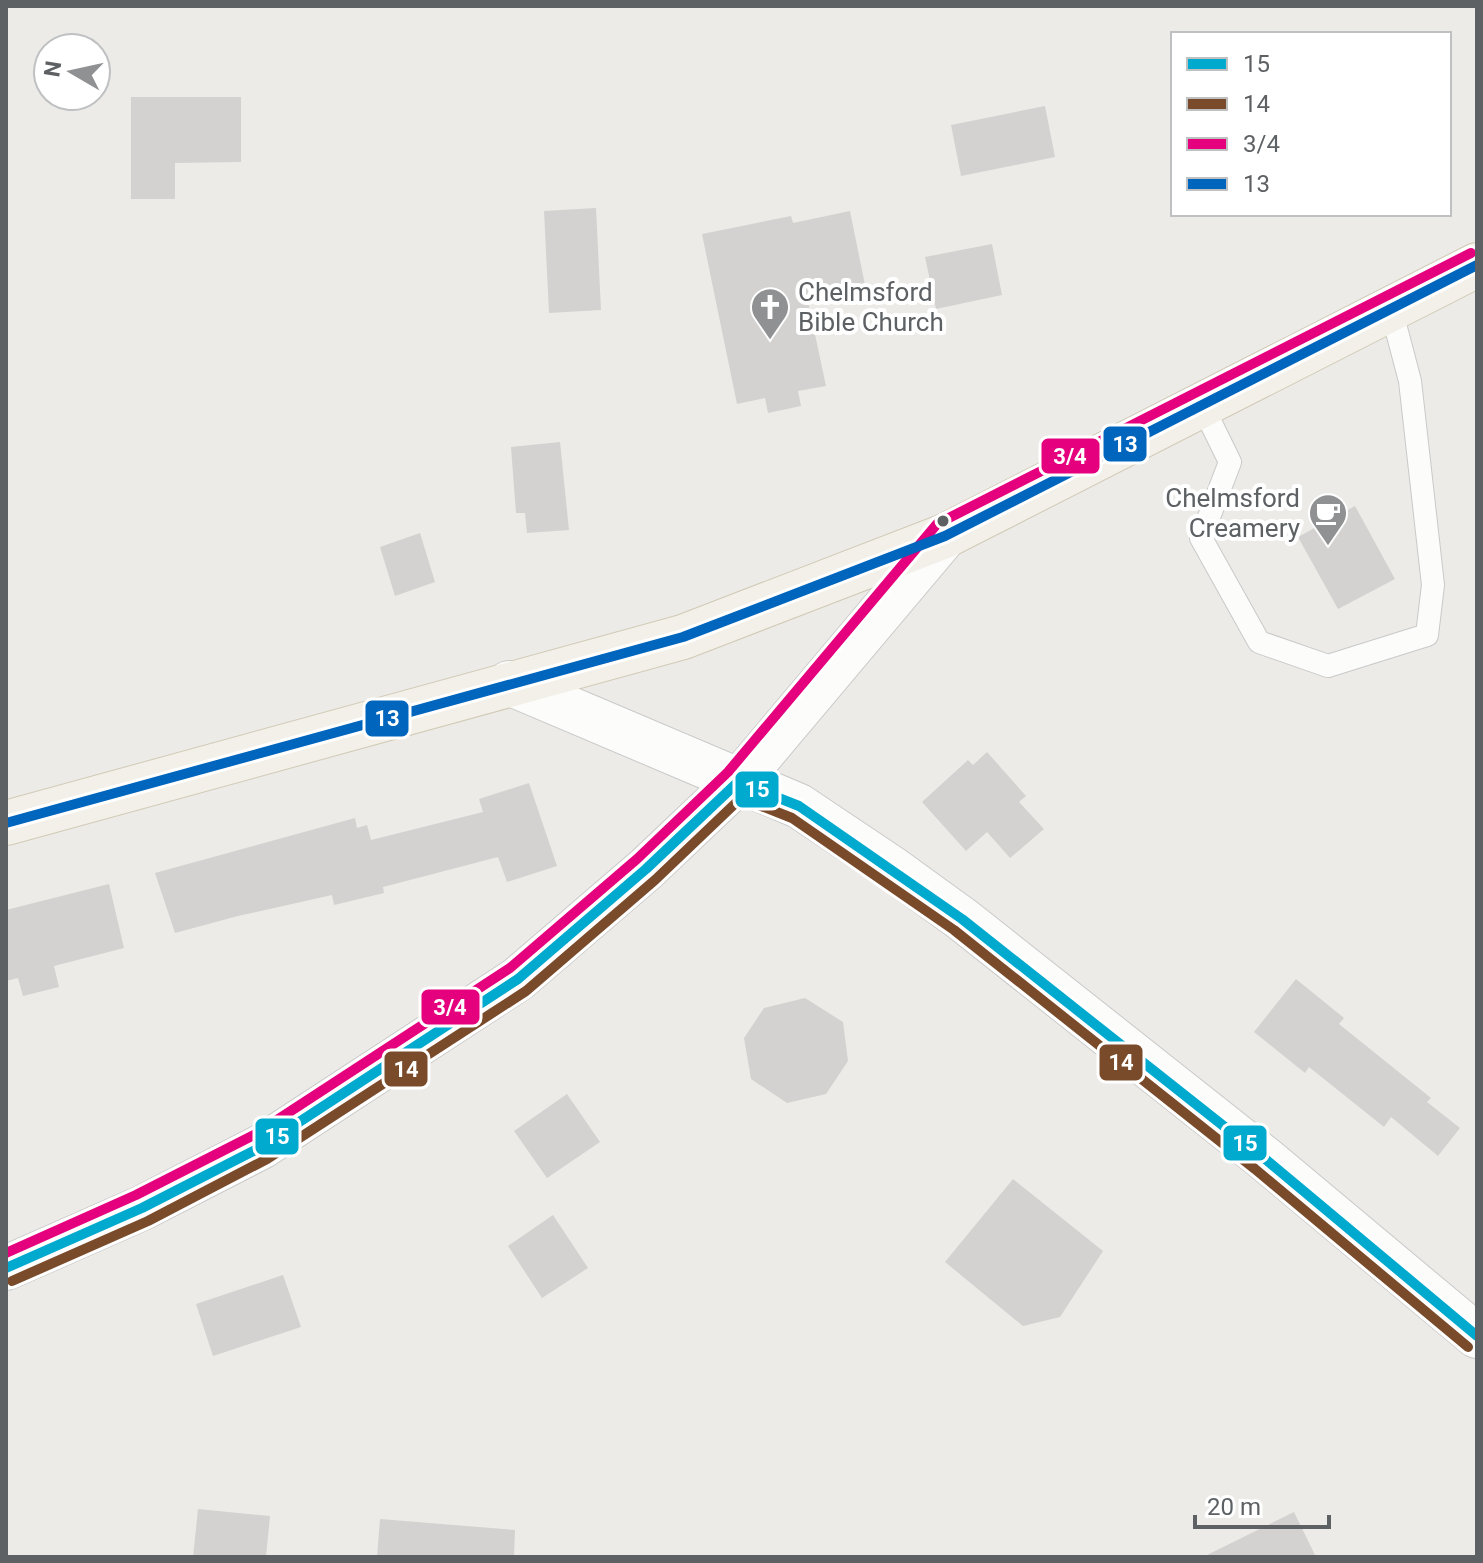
<svg xmlns="http://www.w3.org/2000/svg" width="1483" height="1563" viewBox="0 0 1483 1563" font-family="Roboto,sans-serif">
	<style>
		.building { fill: #d3d2d0 }
		.lines { fill: none; stroke-linecap: round; stroke-linejoin: round }
		.service-casing { stroke: #c9c9c9; stroke-width: 24 }
		.tertiary-casing { stroke: #c9c9c9; stroke-width: 46 }
		.primary-casing { stroke: #d2cab7; stroke-width: 46 }
		.service { stroke: #fcfcfb; stroke-width: 22 }
		.tertiary { stroke: #fcfcfb; stroke-width: 44 }
		.primary { stroke: #f2f0e8; stroke-width: 44 }
		.bus-1-casing { stroke: #fff; stroke-width: 16 }
		.bus-2-casing { stroke: #fff; stroke-width: 16 }
		.bus-3-casing { stroke: #fff; stroke-width: 16 }
		.bus-4-casing { stroke: #fff; stroke-width: 16 }
		.bus-1 { stroke: #00a9ce; stroke-width: 10 }
		.bus-2 { stroke: #7a4b2a; stroke-width: 10 }
		.bus-3 { stroke: #e5007d; stroke-width: 10 }
		.bus-4 { stroke: #0065bd; stroke-width: 10 }
		.bus-dot { fill: #5d6164; stroke: #fff; stroke-width: 3 }
		.labels { text-anchor: middle; dominant-baseline: central; stroke-width: 8; stroke-linejoin: round; paint-order: stroke }
		.poi-label { font-size: 26px; fill: #5d6164; stroke: #fff; text-anchor: start }
		.line-badge { stroke: #fff; stroke-width: 3 }
		.badge-label { font-size: 22px; text-anchor: middle; font-weight: bold; fill: #fff }
	</style>
	<rect width="100%" height="100%" fill="#ecebe7"/>
	<!-- building -->
	<path class="building" d="M131,97H241V162L175,163V199H131Z
		M1045,106L1055,157L961,176L951,125Z
		M596,208L601,310L549,313L544,211Z
		M850,211L865,285L807,297L826,386L798,391L801,406L768,413L765,398L737,404L702,234L791,216L793,223Z
		M992,244L1002,295L936,309L925,257Z
		M560,442L569,530L527,533L525,513H516L511,447Z
		M1355,506L1395,579L1338,609L1298,537Z
		M420,533L435,582L395,596L380,547Z
		M987,752L1026,796L1019,802L1044,829L1010,858L987,832L966,851L922,802L968,760L973,765Z
		M529,783L557,866L507,882L498,857L383,887L384,893L334,905L332,895L238,916L175,933L155,873L355,818L357,828L367,825L371,840L483,812L479,799Z
		M109,884L124,948L54,966L59,987L23,996L18,978L6,981V910Z
		M1296,979L1344,1018L1339,1024L1431,1098L1427,1102L1460,1128L1438,1156L1391,1117L1384,1127L1309,1067L1305,1073L1254,1032Z
		M805,998L843,1022L848,1061L826,1094L787,1103L751,1079L744,1038L764,1008Z
		M567,1094L600,1142L547,1178L514,1131Z
		M1013,1179L1103,1251L1060,1317L1023,1326L945,1262Z
		M553,1215L588,1268L542,1298L508,1246Z
		M283,1275L301,1327L213,1356L196,1304Z
		M198,1509L270,1516L266,1557H193Z
		M1294,1512L1316,1557H1203Z
		M380,1519L515,1530L514,1557H377Z"/>
	<g class="lines">
		<defs>
			<path id="service" d="M1202,405L1230,462L1201,538L1259,642L1328,666L1427,635L1433,585L1410,381L1391,309"/>
			<path id="tertiary" d="M509,683L799,806L893,869L962,919L1264,1158L1477,1336
				M6,1268L142,1208L261,1147L518,979L646,869L738,782L945,536"/>
			<path id="primary" d="M6,823L683,637L945,536L1477,265"/>
		</defs>
		<!-- service casing -->
		<use href="#service" class="service-casing"/>
		<!-- tertiary casing -->
		<use href="#tertiary" class="tertiary-casing"/>
		<!-- primary casing -->
		<use href="#primary" class="primary-casing"/>
		<!-- service -->
		<use href="#service" class="service"/>
		<!-- tertiary -->
		<use href="#tertiary" class="tertiary"/>
		<!-- primary -->
		<use href="#primary" class="primary"/>
		<defs>
			<path id="bus-1" d="M6,1268L142,1208L261,1147L518,979L646,869L738,782L799,806L962,919L1264,1158L1477,1336"/>
			<path id="bus-2" d="M12,1281L148,1221L267,1159L526,991L655,880L741,798L792,818L954,930L1255,1169L1468,1347"/>
			<path id="bus-3" d="M6,1253L136,1195L254,1135L510,968L637,859L728,772L937,524L1471,253"/>
			<path id="bus-4" d="M6,823L683,637L945,536L1477,265"/>
		</defs>
		<!-- bus-1 casing -->
		<use href="#bus-1" class="bus-1-casing"/>
		<!-- bus-2 casing -->
		<use href="#bus-2" class="bus-2-casing"/>
		<!-- bus-3 casing -->
		<use href="#bus-3" class="bus-3-casing"/>
		<!-- bus-4 casing -->
		<use href="#bus-4" class="bus-4-casing"/>
		<!-- bus-1 -->
		<use href="#bus-1" class="bus-1"/>
		<!-- bus-2 -->
		<use href="#bus-2" class="bus-2"/>
		<!-- bus-3 -->
		<use href="#bus-3" class="bus-3"/>
		<!-- bus-4 -->
		<use href="#bus-4" class="bus-4"/>
	</g>
	<!-- icons -->
	<defs>
		<symbol id="church-pin" viewBox="-11 -11 22 30"><path d="M0 17L-7.5 6A9.5 9.5 0 1 1 7.5 6Z" fill="#8f9192" stroke="#fff"/><path d="M-1.2-6h2.4v3.5h3.3v2.4h-3.3V6h-2.4V-.1h-3.3v-2.4h3.3Z" fill="#fff"/></symbol>
		<symbol id="cafe-pin" viewBox="-11 -11 22 30"><path d="M0 17L-7.5 6A9.5 9.5 0 1 1 7.5 6Z" fill="#8f9192" stroke="#fff"/><path d="M-5.5-4.5H6V0H3Q3 3.5 0 3.5H-2.5Q-5.5 3.5-5.5 0ZM3-3.2v2h1.7v-2ZM-6 4.5H4V6H-6Z" fill="#fff"/></symbol>
	</defs>
	<g fill-rule="evenodd">
		<use href="#church-pin" x="748" y="285" width="44" height="60"/>
		<use href="#cafe-pin" x="1306" y="491" width="44" height="60"/>
	</g>
	<!-- markers -->
	<circle class="bus-dot" cx="943" cy="521" r="7"/>
	<g class="labels">
		<!-- poi labels -->
		<g class="poi-label">
			<text x="798" y="292">Chelmsford<tspan x="798" dy="30">Bible Church</tspan></text>
			<text x="1300" y="498" text-anchor="end">Chelmsford<tspan x="1300" dy="30">Creamery</tspan></text>
		</g>
	</g>
	<g class="line-badge">
		<rect x="1102" y="425" width="46" height="38" rx="8" fill="#0065bd"/>
		<rect x="1040" y="437" width="61" height="38" rx="8" fill="#e5007d"/>
		<rect x="364" y="699" width="46" height="39" rx="8" fill="#0065bd"/>
		<rect x="734" y="770" width="46" height="39" rx="8" fill="#00a9ce"/>
		<rect x="420" y="988" width="61" height="38" rx="8" fill="#e5007d"/>
		<rect x="1098" y="1043" width="46" height="39" rx="8" fill="#7a4b2a"/>
		<rect x="383" y="1050" width="46" height="38" rx="8" fill="#7a4b2a"/>
		<rect x="254" y="1117" width="46" height="39" rx="8" fill="#00a9ce"/>
		<rect x="1222" y="1124" width="46" height="38" rx="8" fill="#00a9ce"/>
	</g>
	<g class="badge-label">
		<text x="1125" y="452">13</text>
		<text x="1070" y="464">3/4</text>
		<text x="387" y="726">13</text>
		<text x="757" y="797">15</text>
		<text x="450" y="1015">3/4</text>
		<text x="1121" y="1070">14</text>
		<text x="406" y="1077">14</text>
		<text x="277" y="1144">15</text>
		<text x="1245" y="1151">15</text>
	</g>
	<!-- border -->
	<rect width="1483" height="1563" fill="none" stroke="#5d6164" stroke-width="16"/>
	<!-- legend -->
	<rect x="1171" y="32" width="280" height="184" fill="#ffffff" stroke="#bec0c1" stroke-width="2"/>
	<rect x="1187" y="58" width="40" height="12" fill="#00a9ce" stroke="#bec0c1" stroke-width="2"/>
	<text x="1243" y="72" font-size="24" fill="#5d6164">15</text>
	<rect x="1187" y="98" width="40" height="12" fill="#7a4b2a" stroke="#bec0c1" stroke-width="2"/>
	<text x="1243" y="112" font-size="24" fill="#5d6164">14</text>
	<rect x="1187" y="138" width="40" height="12" fill="#e5007d" stroke="#bec0c1" stroke-width="2"/>
	<text x="1243" y="152" font-size="24" fill="#5d6164">3/4</text>
	<rect x="1187" y="178" width="40" height="12" fill="#0065bd" stroke="#bec0c1" stroke-width="2"/>
	<text x="1243" y="192" font-size="24" fill="#5d6164">13</text>
	<!-- north arrow -->
	<g transform="translate(72 72) rotate(279)"><circle r="38" fill="#ffffff" stroke="#bec0c1" stroke-width="2"/>
	<path d="M0-6L14 30L0 20L-14 30Z" fill="#8f9192"/>
	<text y="-12" font-size="22" font-weight="bold" text-anchor="middle" fill="#5d6164">N</text>
	</g>
	<!-- scale -->
	<path d="M1195 1515v12h134v-12" fill="none" stroke="#5d6164" stroke-width="4"/>
	<text x="1207" y="1515" font-size="24" fill="#5d6164" stroke="#ffffff" stroke-width="6" paint-order="stroke">20 m</text>
</svg>
